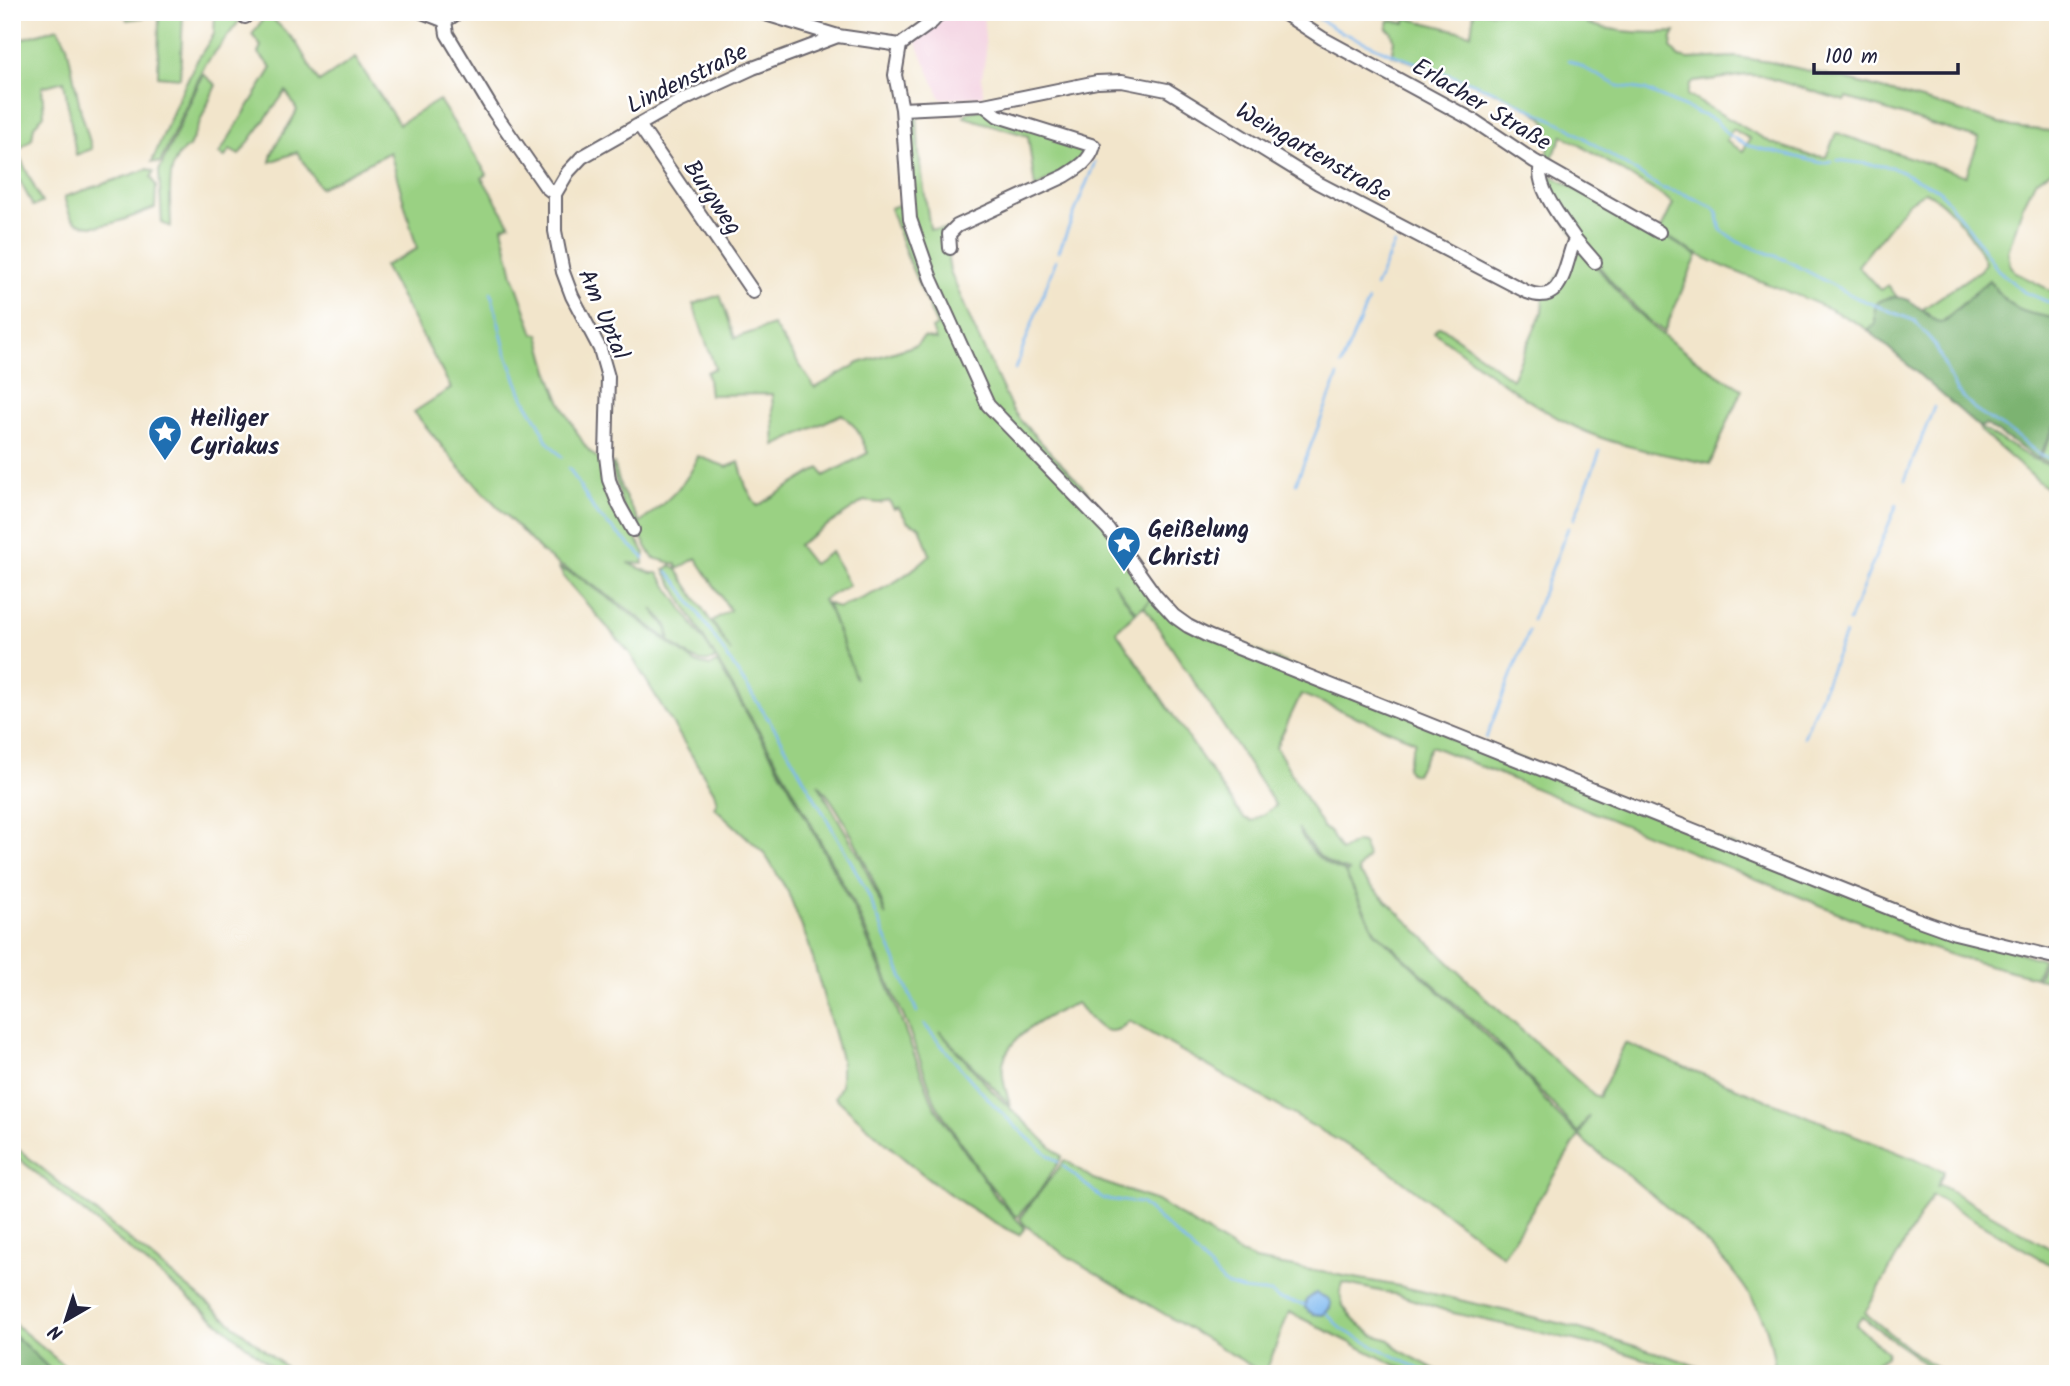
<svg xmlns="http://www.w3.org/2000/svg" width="2070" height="1386" font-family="Kalam,sans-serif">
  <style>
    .built { fill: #f3cfdf }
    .green { fill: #9ad183; stroke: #5e7a5f; stroke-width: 2; fill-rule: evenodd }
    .forest { fill: #7bb371; stroke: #4e6a56; stroke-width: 2 }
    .water { fill: #7fb9f0; stroke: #506e96; stroke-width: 2 }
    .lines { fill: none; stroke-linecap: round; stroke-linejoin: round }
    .stream { stroke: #7fb9f0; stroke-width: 2.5 }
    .minor-casing { stroke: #6b666d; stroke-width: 16 }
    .minor { stroke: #fff; stroke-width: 12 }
    .labels { text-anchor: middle; stroke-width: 5; stroke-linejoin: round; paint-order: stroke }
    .street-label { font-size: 24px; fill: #22223b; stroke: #fff }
    .poi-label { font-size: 24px; font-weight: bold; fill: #22223b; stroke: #fff; text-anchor: start }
  </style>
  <rect width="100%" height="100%" fill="#fff"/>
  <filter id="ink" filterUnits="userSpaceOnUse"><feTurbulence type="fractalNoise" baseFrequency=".0143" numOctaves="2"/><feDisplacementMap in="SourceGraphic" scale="14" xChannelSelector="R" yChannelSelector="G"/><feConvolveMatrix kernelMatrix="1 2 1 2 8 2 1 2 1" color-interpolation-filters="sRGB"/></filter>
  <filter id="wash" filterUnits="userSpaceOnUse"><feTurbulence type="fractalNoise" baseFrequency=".00686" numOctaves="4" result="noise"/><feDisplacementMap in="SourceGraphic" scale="28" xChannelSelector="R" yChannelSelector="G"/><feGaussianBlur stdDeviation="1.57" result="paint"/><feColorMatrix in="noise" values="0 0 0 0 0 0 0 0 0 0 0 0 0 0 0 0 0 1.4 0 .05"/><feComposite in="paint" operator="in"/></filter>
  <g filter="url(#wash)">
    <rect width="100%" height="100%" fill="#f2e5cb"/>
    <path class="built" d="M950 12H983L986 53 982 77 983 96 941 99 916 42Z"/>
    <path class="green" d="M124 12H228L241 19 205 65 160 163 152 162 180 95 196 62 214 34 215 13 183 14 180 78 158 76 159 15 127 20Z
      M1474 12H1585L1588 24C1616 32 1645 34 1675 32L1672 38 1671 48 1679 57 1689 59 1735 57 1770 62 1845 79 1951 108 2012 127 2058 132V166L2035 181 2022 208 2008 252 2010 264 2016 273 2058 294V320C2048 316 2039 316 2029 313 2011 309 1999 294 1989 280L1942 322 1934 321 1923 309 1980 270 1985 263C1977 240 1947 201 1925 192L1908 203 1858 266 1880 290 1888 285 1897 297 1886 298 1875 308V326L1868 330C1803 288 1721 277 1660 231L1673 204 1666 198 1563 135 1548 166 1546 165C1548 152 1552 135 1546 122 1533 100 1420 66 1392 55L1394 39 1391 31 1387 29 1389 20 1405 23 1406 18 1471 34ZM1747 75 1762 76 1845 101 1847 98 1979 139 1966 176 1836 133 1826 157 1808 155 1772 143 1687 95 1690 84 1694 82ZM1732 129 1750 139 1743 151 1726 141Z
      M267 13 296 42 319 82 355 58 399 124 439 100 487 174 482 178 510 224 502 227 513 275 534 334H539C548 370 555 396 574 427 582 441 587 453 602 460L616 507 645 553 643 564 628 563 651 573H658L716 659C698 668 683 651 669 641 671 626 663 619 652 609L667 628 668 640 632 612 578 575 559 565 542 552 459 467 414 412 451 388 384 266 417 249 390 152 320 188 297 152 270 162C273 142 289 129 297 110L286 91 239 155 230 150 225 157 219 154 272 68 258 53 261 46 252 35Z
      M58 28 67 45 81 112 92 149 76 155 64 81 42 87 44 115 34 126 32 139 17 151 42 203 33 206 12 166V35L15 41Z
      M203 74 216 85 189 147C163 159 171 203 171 227L162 223 159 171Z
      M984 108 1092 147 1087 157 1035 188 1028 136 964 117 966 113Z
      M917 114 919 155 930 229 951 230 948 260 950 271 973 326 1012 409 1021 421 1087 491 1121 531 1118 540 1154 595 1145 605 1155 596 1173 617 1916 920 2043 960 2035 977 1957 957 1898 937 1431 746 1416 774 1409 772 1407 767 1415 741 1301 694 1276 747 1323 828 1330 832 1341 851 1356 842 1363 843 1368 856 1358 870 1359 874 1490 1002 1594 1095 1599 1097 1625 1043 1944 1171 1937 1187 1939 1184 2058 1253V1269L1932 1195 1865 1313 1909 1349 1946 1374H1938L1862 1317 1856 1325 1887 1352 1886 1357 1860 1374H1829L1819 1368 1815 1374H1776C1773 1356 1771 1338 1764 1322 1739 1262 1674 1213 1625 1173 1610 1161 1592 1150 1579 1136L1503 1256 1383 1166 1129 1021C1107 1045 1092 1021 1077 1003 1053 1013 1008 1034 1003 1064 1001 1078 1006 1093 1011 1106L939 1031 993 1092 1062 1157 1039 1192 1018 1216H1015L982 1175 936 1104 906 1022 856 908 790 784 664 570 671 565 677 570 731 652 712 621 730 610 696 558 678 569 676 564 653 558 622 504 611 465 614 464 622 491 640 523C662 505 689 484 698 456L727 467 739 462 746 487 757 506 820 468 824 476 868 453 857 429 842 414 775 446 772 394 710 395 707 372 715 368 693 304 720 295 735 338 773 325 815 388 859 363 916 345 924 337 936 340 932 329 937 326 909 262 890 208 910 201 904 115ZM864 501 879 503 889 501 894 509 898 507 908 522 920 527 930 555C901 582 875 594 838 608L827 603 856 679 830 612 823 600 849 585 831 552 813 564 798 545ZM1113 582 1136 612 1144 606 1276 806 1252 821 1244 818 1238 811 1116 631 1135 613ZM818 784C842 808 876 882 886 916L861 859ZM1298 828C1314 851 1321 864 1350 871L1345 872 1375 931 1495 1040 1578 1133 1589 1115 1579 1136 1552 1109 1511 1059 1374 931 1344 871C1322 865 1307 848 1298 828Z
      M148 169 154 172 151 177 156 186 155 208C133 215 91 238 72 218 68 213 66 203 64 197Z
      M1541 170 1659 233 1697 256 1664 332 1645 317 1615 286 1576 238 1553 203Z
      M1579 246C1595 264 1609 283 1625 300 1658 335 1701 365 1742 389L1710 464C1670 455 1628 449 1591 434 1533 410 1484 368 1434 332L1438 327H1442L1512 379 1542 312 1543 298Z
      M2058 421V467L2040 459Z
      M1979 427 2031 458 2058 469V498L1981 432Z
      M559 568 577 576 631 614 696 663 711 666 717 662 789 786 854 909 890 991 934 1106 996 1197 1025 1228 1019 1235C949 1202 891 1149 835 1097L841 1086V1059L809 945 788 892 764 853 714 807 717 802 714 792 629 652 565 579Z
      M2058 959V982L2037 978 2046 960Z
      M12 1144 294 1374H281L12 1153Z
      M1064 1161H1067L1093 1179 1157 1201 1240 1253 1255 1260 1399 1286 1567 1325 1680 1360 1716 1374H1692L1609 1348 1453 1313 1398 1295 1342 1283 1340 1292 1343 1306 1355 1321 1373 1335 1390 1340 1399 1350 1444 1374H1413L1289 1312 1265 1374 1062 1253 1024 1224 1020 1218Z
      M12 1322 74 1374H55L12 1333Z"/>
    <path class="forest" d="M1989 280C1999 294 2011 309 2029 313 2039 316 2048 316 2058 320V419L2038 459 1986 425 1979 427 1868 330 1875 325C1876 320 1874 313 1875 308 1876 302 1883 299 1888 298 1912 293 1921 313 1938 322H1943Z
      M12 1333 55 1374H12Z"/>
    <path class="water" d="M1316 1293 1327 1298 1331 1303 1330 1308 1323 1315 1313 1314 1305 1308 1306 1300Z"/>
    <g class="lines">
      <path class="stream" d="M1308 12 1337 30 1392 54 1494 91 1566 126 1661 188 1684 194 1713 207 1717 212 1721 230 1738 242 1786 260 1857 298 1915 321 1935 345 1956 390 1979 413 2014 434 2041 456 2058 461
        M2053 12 2055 29
        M1569 60 1618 86 1645 90 1716 121 1727 134 1749 146 1822 163 1831 161
        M1837 160 1891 167 1939 190 1969 228 1997 269 2024 292 2058 306
        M1059 251 1095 162
        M1375 287 1394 244
        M491 292 506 353 523 397 538 421 547 441 562 457
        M1341 365 1368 301
        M1015 369 1056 260
        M569 468 596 513 644 558
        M1905 480 1934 407
        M1296 483 1338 376
        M1574 519 1600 451
        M667 571 677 582 711 632 780 737 848 856 867 892 917 1012
        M1532 620 1568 528
        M1849 621 1897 504
        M1804 737 1845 634
        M1486 738 1529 631
        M924 1024C963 1072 1008 1126 1058 1162
        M1063 1166 1103 1199 1141 1203 1188 1245 1226 1285 1242 1290 1271 1293 1279 1299 1304 1305
        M1327 1313 1341 1329 1429 1374"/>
    </g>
  </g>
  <g filter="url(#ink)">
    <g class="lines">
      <g class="minor-casing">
        <path id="minor" d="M422 12 445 21
          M759 12 838 36
          M1282 12 1322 38 1473 120 1534 161 1659 232
          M245 17 249 12
          M445 21 447 34 494 112 546 187 555 194
          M445 21 459 12
          M900 45 895 75 902 109 910 219 931 279 988 405 1108 529 1155 595 1174 616 1188 626 1208 636 1916 919 1955 933 2058 958
          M900 45 932 22 941 12
          M902 109 984 105 1097 82 1122 81 1167 90 1318 183 1527 292C1562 306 1564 269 1573 244L1576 240C1564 222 1534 187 1541 164
          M639 125 753 292
          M1576 240 1595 262
          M950 248 949 234 957 226 1065 176C1078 168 1090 161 1094 146L998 116 984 105
          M633 530 619 505 609 480 606 456 608 377 600 349 572 296 563 272 555 231V194L568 172 582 157 679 102 753 68 838 36 900 45"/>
      </g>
      <use href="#minor" class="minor"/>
    </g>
  </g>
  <defs>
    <g id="sight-pin" transform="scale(1.75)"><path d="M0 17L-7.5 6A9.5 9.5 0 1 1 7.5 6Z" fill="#1f6fb2" stroke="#fff"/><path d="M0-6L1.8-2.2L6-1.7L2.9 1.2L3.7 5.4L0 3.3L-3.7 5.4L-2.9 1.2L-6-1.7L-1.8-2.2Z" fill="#fff"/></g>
  </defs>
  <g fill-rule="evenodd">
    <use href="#sight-pin" x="165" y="432"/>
    <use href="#sight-pin" x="1124" y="543"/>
  </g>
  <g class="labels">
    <g class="street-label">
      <text transform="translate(687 78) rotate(-26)" y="8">Lindenstraße</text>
      <text transform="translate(1482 104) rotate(31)" y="8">Erlacher Straße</text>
      <text transform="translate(1314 152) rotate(30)" y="8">Weingartenstraße</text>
      <text transform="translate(713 197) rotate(56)" y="8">Burgweg</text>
      <text transform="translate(604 314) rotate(67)" y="8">Am Uptal</text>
    </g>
    <g class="poi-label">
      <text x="190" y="426">Heiliger<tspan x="190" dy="28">Cyriakus</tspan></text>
      <text x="1148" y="537">Geißelung<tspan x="1148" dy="28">Christi</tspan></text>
    </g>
  </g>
  <rect width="2070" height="1386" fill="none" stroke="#fff" stroke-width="42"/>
  <g transform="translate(66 1320) rotate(219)" stroke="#ffffff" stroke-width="5" paint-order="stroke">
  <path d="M0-5L12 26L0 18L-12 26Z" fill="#22223b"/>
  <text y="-10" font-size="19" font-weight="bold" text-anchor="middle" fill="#22223b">N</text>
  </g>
  <path d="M1814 63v10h144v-10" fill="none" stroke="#22223b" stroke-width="3.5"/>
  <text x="1825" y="63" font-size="21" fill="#22223b" stroke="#ffffff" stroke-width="5" paint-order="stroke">100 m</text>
</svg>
